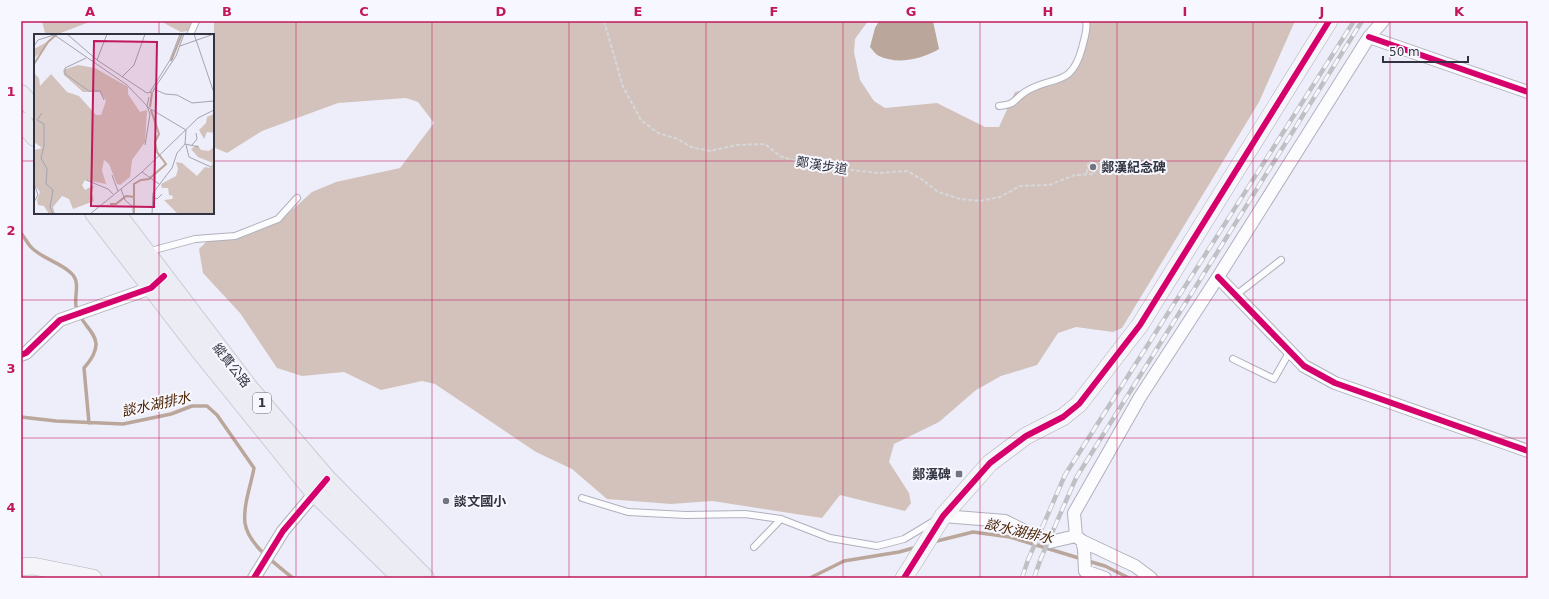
<svg xmlns="http://www.w3.org/2000/svg" width="1549" height="599" font-family="'DejaVu Sans','Noto Sans TC',sans-serif">
  <style>
    .forest { fill: #d3c2bb }
    .water { fill: #bba69b }
    .lines { fill: none; stroke-linecap: round; stroke-linejoin: round }
    .stream { stroke: #bba69b; stroke-width: 3.5 }
    .street-tunnel { stroke: #c7c9d4; stroke-width: 12; stroke-dasharray: 12 6; stroke-linecap: butt }
    .lane-casing { stroke: #afb1bc; stroke-width: 8 }
    .street-casing { stroke: #afb1bc; stroke-width: 14 }
    .secondary-casing { stroke: #afb1bc; stroke-width: 18 }
    .primary-casing { stroke: #cbccd3; stroke-width: 20 }
    .path { stroke: #d6d7da; stroke-width: 2; stroke-dasharray: 4 2; stroke-linecap: butt }
    .lane { stroke: #fcfcfe; stroke-width: 6 }
    .street { stroke: #fcfcfe; stroke-width: 12 }
    .secondary { stroke: #f4f4f9; stroke-width: 17 }
    .primary { stroke: #ebecf4; stroke-width: 18 }
    .rail-casing { stroke: #bfc0c3; stroke-width: 4.5 }
    .rail { stroke: #f7f8ff; stroke-width: 3; stroke-dasharray: 9; stroke-linecap: butt }
    .cycleway-casing { stroke: #f7f8ff; stroke-width: 8 }
    .cycleway { stroke: #d6006c; stroke-width: 6 }
    .grid { fill: none; stroke: #c2185b; stroke-width: 1; stroke-opacity: 0.55 }
    .poi-dot { fill: #737481; stroke: #f7f8ff; stroke-width: 1.5 }
    .labels { text-anchor: middle; stroke-width: 4; stroke-linejoin: round; paint-order: stroke }
    .shield { fill: #f7f8ff; stroke: #6c6e79; stroke-width: 1 }
    .shield-label { font-size: 12px; font-weight: bold; fill: #313340 }
    .street-label { font-size: 13px; fill: #313340; stroke: #f7f8ff }
    .poi-label { font-size: 13px; font-weight: bold; fill: #313340; stroke: #f7f8ff; text-anchor: start }
    .water-label { font-size: 14px; font-style: italic; fill: #4b2200; stroke: #f7f8ff }
    .inset-river { fill: none; stroke: #bba69b; stroke-width: 2 }
    .inset-road { fill: none; stroke: #a2a3af; stroke-width: 1 }
    .view { fill: #c2185b; fill-opacity: 0.15; stroke: #c2185b; stroke-width: 2 }
    .inset-edge { fill: none; stroke: #313340; stroke-width: 2 }
    .neatline { fill: none; stroke: #c2185b; stroke-width: 1.5 }
    .grid-label { font-size: 13px; text-anchor: middle; font-weight: bold; fill: #c2185b }
  </style>
  <rect width="100%" height="100%" fill="#edeef9"/>
  <path class="forest" d="M42 21H92L58 34 45 33Z
    M160 21H194V30L181 32Z
    M214 21H868L855 39 854 52 860 80 874 101 885 108 937 103 985 127H999L1015 92 1053 85 1075 71 1086 21H1295L1259 102 1122 328 1113 332 1076 327 1058 333 1037 365 1001 376 976 390 939 422 894 444 889 462 909 493 911 503 905 511 840 495 822 518 712 501 671 504 607 499 572 469 536 452 435 384 422 381 381 390 344 372 302 376 277 368 240 313 203 273 199 249 209 239 247 232 283 218 312 192 336 182 400 168 434 123 418 102 406 98 338 103 262 131 227 153 213 147Z"/>
  <path class="water" d="M879 21H933L939 49C922 59 898 65 879 56 875 54 873 50 870 47L875 28Z"/>
  <g class="lines">
    <path class="stream" d="M21 233C24 237 27 242 30 246 40 258 60 262 71 273 81 282 74 295 76 306 81 331 113 335 84 368L89 423
      M21 417 56 421 123 424 171 414 192 406H207L217 415 254 468C251 485 243 505 245 523 248 545 277 565 293 578
      M933 542 973 532 1010 537 1082 559
      M1088 561 1105 566 1129 578
      M810 578 844 561 899 552 917 547"/>
    <path class="street-tunnel" d="M1031 534 1050 542"/>
    <g class="lane-casing">
      <path id="lane" d="M190 35 196 21
        M999 106C1017 104 1012 101 1025 92 1053 74 1071 89 1082 48 1084 39 1088 30 1086 21
        M147 252 195 239 235 236 278 219 297 198
        M1236 295 1281 260
        M1233 359 1274 379 1290 351
        M582 498 628 512 686 515 745 514 781 519 830 538 877 546 904 539 934 521
        M754 547 781 519"/>
    </g>
    <g class="street-casing">
      <path id="street" d="M1369 37 1528 92
        M1218 277 1304 366 1335 383 1528 451
        M21 355 26 353 60 320 151 288 156 283
        M943 516 1005 521 1031 534
        M1082 541 1084 549 1085 571 1105 578
        M1050 542 1076 536
        M254 578 283 531 320 487
        M1151 578 1135 566 1082 541 1076 536 1074 513 1140 397 1218 277 1369 37 1383 21"/>
    </g>
    <g class="secondary-casing">
      <path id="secondary" d="M21 567 33 566 93 578
        M904 578 943 516 990 463 1026 436 1063 417 1079 404 1140 325 1329 21"/>
    </g>
    <g class="primary-casing">
      <path id="primary" d="M21 94 35 110
        M21 121 35 137
        M94 213 201 352 314 492 402 578
        M116 213 249 388 327 479 425 578"/>
    </g>
    <path class="path" d="M604 21 623 87 641 120 658 133 678 139 691 147 710 151 737 145 765 144 780 156 808 165 879 173 907 171 923 180 938 192 960 199 980 201 1000 197 1020 186 1049 185 1075 175 1094 174 1096 166 1092 162H1088L1087 173"/>
    <use href="#lane" class="lane"/>
    <use href="#street" class="street"/>
    <use href="#secondary" class="secondary"/>
    <use href="#primary" class="primary"/>
    <g class="rail-casing">
      <path id="rail" d="M1022 578 1028 560 1065 475 1354 21
        M1034 578 1041 558 1076 478 1362 21"/>
    </g>
    <use href="#rail" class="rail"/>
    <g class="cycleway-casing">
      <path id="cycleway" d="M1369 37 1528 92
        M1218 277 1304 366 1335 383 1528 451
        M21 355 26 353 60 320 151 288 164 276
        M254 578 283 531 327 479
        M904 578 943 516 990 463 1026 436 1063 417 1079 404 1140 325 1329 21"/>
    </g>
    <use href="#cycleway" class="cycleway"/>
  </g>
  <path class="grid" d="M159 21V35M296 21V578M432 21V578M569 21V578M706 21V578M843 21V578M980 21V578M1117 21V578M1253 21V578M1390 21V578M21 161H35M213 161H1528M159 213V578M21 300H1528M21 438H1528"/>
  <g class="poi-dot">
    <circle cx="1093" cy="167" r="4"/>
    <rect x="955" y="470" width="8" height="8" rx="2"/>
    <circle cx="446" cy="501" r="4"/>
  </g>
  <g class="labels">
    <rect class="shield" x="253" y="393" width="18" height="20" rx="3"/>
    <g class="shield-label">
      <text x="262" y="407">1</text>
    </g>
    <g class="street-label">
      <text transform="translate(822 165) rotate(9)" y="5">鄭漢步道</text>
      <text transform="translate(232 365) rotate(52)" y="5">縱貫公路</text>
    </g>
    <g class="poi-label">
      <text x="1101" y="172">鄭漢紀念碑</text>
      <text x="951" y="479" text-anchor="end">鄭漢碑</text>
      <text x="454" y="506">談文國小</text>
    </g>
    <g class="water-label">
      <text transform="translate(156 404) rotate(-12)" y="5">談水湖排水</text>
      <text transform="translate(1019 531) rotate(13)" y="5">談水湖排水</text>
    </g>
  </g>
  <g transform="translate(34 34)">
    <rect width="180" height="180" fill="#edeef9"/>
    <path d="M13 8 6 19 0 24V15ZM44 31 61 34 94 53V60L106 78 113 76 111 108 98 126 96 143 86 151 83 150 75 130 70 126 68 136 72 150 51 146 48 151 51 156 60 151 58 159 60 167 39 175 35 165 28 162 19 173 21 180H15L10 172 4 171 3 166 6 158 0 150V116L8 114 0 108V39L5 44 6 52 17 40 33 58 45 62 62 81H67L72 67 66 58H49L30 41 29 36ZM180 80V99L173 98 170 105 165 96 172 89 173 83ZM163 111 167 116 175 117 180 113V180H144L130 166 138 165 139 162 135 161 134 154H128L127 150 142 142 144 135 142 128 148 129 163 142 171 133 176 134 179 129 164 123 157 115Z" fill="#d3c2bb"/>
    <path class="inset-river" d="M137 27 148 0M0 30 14 8 23 0M116 73 118 59M76 170H82L92 162 101 163M100 180V150L107 146 115 145 132 130 123 118 121 108 125 100 117 76"/>
    <path class="inset-road" d="M19 0 93 51 115 74 152 96 151 110 143 119 138 134 119 159 118 180M33 0 63 26 113 59 119 58 120 55 131 60 143 61 158 69 180 67M160 0 180 59M0 12 4 6 20 1M146 12 180 0M52 24 31 34V40L55 57H66L70 66M63 26 73 0M88 43 100 31 111 0M120 55 142 22 150 0M116 58 136 26 146 0M8 79 3 86 10 90V112L7 124 13 135 12 150 19 156 16 173 19 180M151 110 165 113M111 111 116 80 113 72 115 63M152 111 155 123 177 133M158 111 163 105 162 99M108 138 125 150M78 141 84 157M52 146 74 155 79 160M0 149 4 161 0 168M87 155 91 166 99 173V180M118 163 123 165 128 160M56 180 108 138 164 84 180 76"/>
    <path class="view" d="M60 7 123 8 120 173 57 172Z"/>
    <rect width="180" height="180" class="inset-edge"/>
  </g>
  <rect width="1549" height="599" fill="none" stroke="#f7f8ff" stroke-width="44"/>
  <path d="M1383 56v6h85v-6" fill="none" stroke="#313340" stroke-width="2"/>
  <text x="1389" y="56" font-size="12" fill="#313340" stroke="#f7f8ff" stroke-width="3" paint-order="stroke">50 m</text>
  <rect x="22" y="22" width="1505" height="555" class="neatline"/>
  <g class="grid-label">
    <text x="90" y="16">A</text>
    <text x="227" y="16">B</text>
    <text x="364" y="16">C</text>
    <text x="501" y="16">D</text>
    <text x="638" y="16">E</text>
    <text x="774" y="16">F</text>
    <text x="911" y="16">G</text>
    <text x="1048" y="16">H</text>
    <text x="1185" y="16">I</text>
    <text x="1322" y="16">J</text>
    <text x="1459" y="16">K</text>
    <text x="11" y="96">1</text>
    <text x="11" y="235">2</text>
    <text x="11" y="373">3</text>
    <text x="11" y="512">4</text>
  </g>
</svg>
